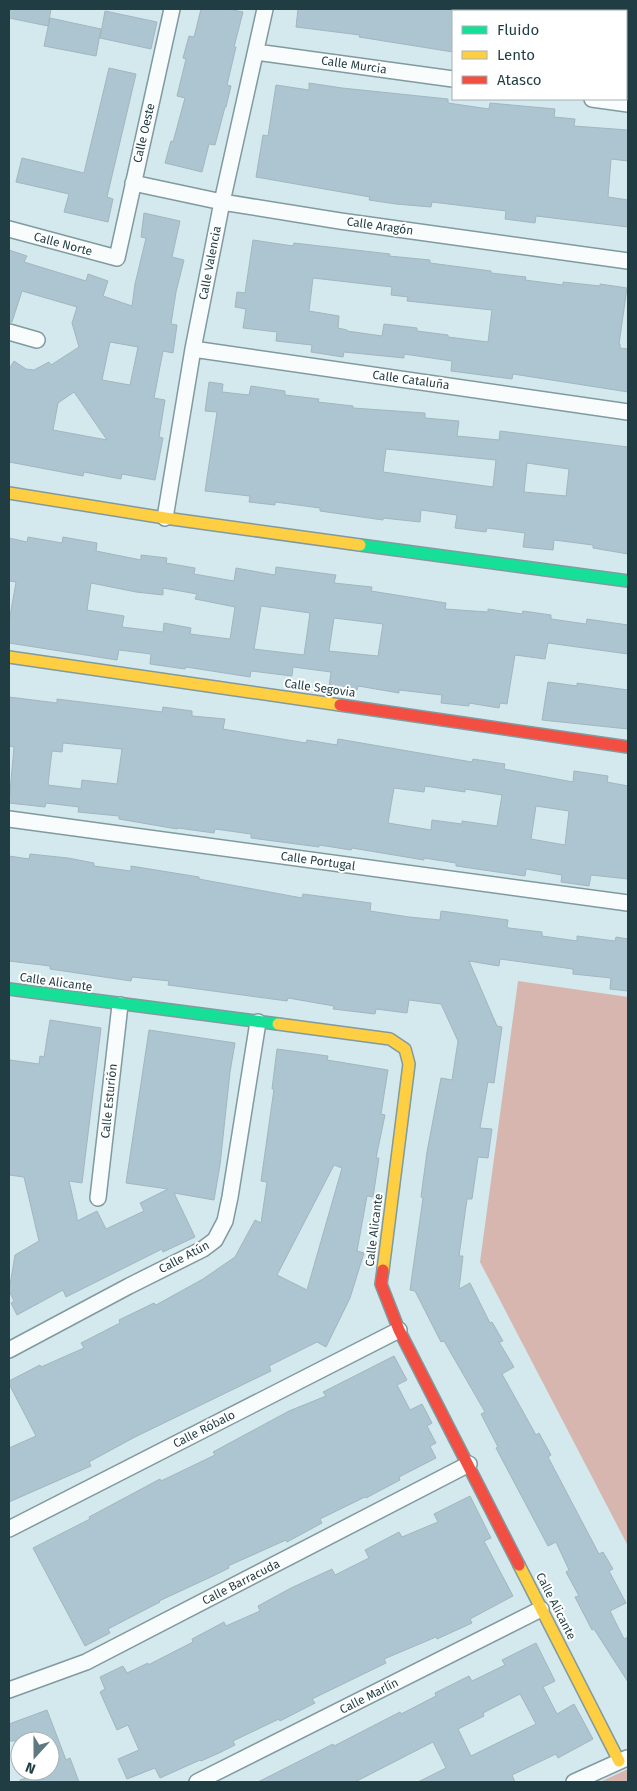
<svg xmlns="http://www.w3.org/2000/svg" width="637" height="1791" font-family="'Fira Sans',sans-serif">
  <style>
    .forest { fill: #d7b6b0 }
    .building { fill: #acc5d0; stroke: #a2b6bf; fill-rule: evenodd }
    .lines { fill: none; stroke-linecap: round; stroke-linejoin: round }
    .street-casing { stroke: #819a9f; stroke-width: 18 }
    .fast-casing { stroke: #819a9f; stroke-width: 14 }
    .slow-casing { stroke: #819a9f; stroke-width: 14 }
    .jam-casing { stroke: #819a9f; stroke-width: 14 }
    .street { stroke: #f8fcfc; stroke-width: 15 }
    .fast { stroke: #16e098; stroke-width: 11 }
    .slow { stroke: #ffcf43; stroke-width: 11 }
    .jam { stroke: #f24e42; stroke-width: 11 }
    .labels { text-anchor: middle; stroke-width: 4; stroke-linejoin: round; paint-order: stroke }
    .street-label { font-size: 12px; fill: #1f3d43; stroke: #fff }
  </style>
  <rect width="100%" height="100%" fill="#d3e9ee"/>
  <path class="forest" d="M518 981 628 997V1546L480 1262Z
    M628 1769V1782H600Z"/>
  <path class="building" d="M9 9H51L48 26 9 18Z
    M201 9H227L243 12 234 47H236L227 85 231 86 226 107H225L215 145 209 144 202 172 165 163 171 141 173 142 185 98 177 96 186 59 183 58 189 36 194 37Z
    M298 9H453V52L359 37 360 35 296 27Z
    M105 11 157 22 151 49 100 38Z
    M50 18 101 29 96 56 44 46Z
    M109 68 136 74 107 197 113 199 108 222 64 212 69 194 16 182 22 158 84 173Z
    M309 83 342 88 448 99V103L489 109 490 103 555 109 554 117 575 119 574 126 628 130V161L611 159 608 197 628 200V227L536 216 535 223 505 219 506 211 432 202 431 207 396 204 369 200 370 197 256 177 263 135 268 136 276 85 309 90Z
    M144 213 180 221 172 257 184 260 176 292 171 324 177 325 173 353 163 351 154 398 165 400 159 437 163 438 155 480 122 474 121 479 84 472 83 476 9 462V369L14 361 26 369 34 370 49 362 51 365 79 347 72 323 77 307 22 291 12 322H9V250L27 256 24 262 86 281 88 274 108 281 103 296 132 306 135 284 146 238 141 237ZM110 342 138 347 130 385 102 380ZM74 392 107 440 53 430 58 403Z
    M253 240 293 246 294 243 390 254 389 256 430 260V263L491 271V273L526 277 525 280 563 285V282L600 286V284L627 288 619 344H620V348L628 349V392L513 374 512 379 451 371 452 361 404 354V358L344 352 343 357 311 352 312 345 276 341 277 332 243 328 246 309 235 307 237 292 245 293ZM313 278 392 287 391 295 408 297 407 301 492 310 488 342 448 337V335L417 331V328L384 324 382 336 347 331V330L338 328 339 316 309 311Z
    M209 382 223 384 222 392 249 395 251 386 285 391V395L319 399 318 402 353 406V408L425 413V418L459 421 457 436 499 440 500 431 628 447V554L593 548V545L554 540 553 550 523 547 525 533 487 528 486 532 455 528 457 515 421 510 420 522 383 518V520L320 511V508L275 502V505L249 502 250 496 205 491 217 412 205 411ZM386 449 496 460 493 487 383 472ZM527 463 569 469 566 496 524 492Z
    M28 537 62 543 63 537 97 543 96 551 141 560V555L167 558 166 563 195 568 194 574 234 581 236 568 275 575 276 567 336 575 334 583 372 587 371 591 446 603 445 609 488 612V609L522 614 523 611 551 615V619L586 624 587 619 628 625V654L548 643 545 659 515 655 507 704 500 703 499 708 469 703V706L441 703 442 695 399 690V693L358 686 357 690 329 687 331 672 293 667 292 676 251 671 250 677 186 667 185 669 150 664 151 654 119 650 117 660 9 643V622L16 582 9 581V538L27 542ZM91 583 136 592 163 595V588L197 594 195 599 235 607 230 639 190 634 191 628 164 623 163 632 122 627 124 616 87 610ZM261 606 310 613 304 655 254 649ZM334 618 383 624 378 656 329 651Z
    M548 682 577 686V683L628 690V729L542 720Z
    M9 697 57 703V699L162 712 163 707 192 711V716L225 719 223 729 306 743 307 740 337 745 338 739 472 762 473 759 505 764 504 769 573 782 574 771 608 776 607 782 628 786V879L591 875 589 886 561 882 562 875 526 869 525 876 456 866V863L424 858V860L352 848 351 850 319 845V847L251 838V834L215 829 214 833 178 828 177 829 119 819V816L78 812 79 807 46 803 45 807 9 803 14 747 9 746ZM63 743 122 749 117 784 82 780 81 789 48 785 52 751 62 752ZM425 786 465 792V789L502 795 497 826 462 821V824L432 820 431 830 388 823 394 788 424 792ZM536 806 569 811 565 845 531 839Z
    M30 854 68 858 94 863V866L131 871V866L199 877V879L302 898 303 894 371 903 370 911 409 917 440 920 441 911 508 920 507 927 509 928 542 932V936L577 941V936L615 941 616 937 628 939V991L610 989 611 978 573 974V969L500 959 499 966 469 961 497 1026 502 1027 494 1083 488 1082 480 1128 492 1129 488 1158 478 1157 472 1199H467L459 1256H463L459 1289 470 1283 490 1323 492 1322 503 1341 499 1342 514 1367 502 1374 536 1435 539 1433 551 1455 548 1457 599 1554 603 1552 613 1569 609 1571 626 1603 610 1611 624 1639 628 1637V1682L594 1629 592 1630 575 1597 579 1596 566 1572 569 1570 556 1542 548 1546 496 1448 498 1447 481 1414 485 1412 444 1341 441 1342 415 1291 410 1290 423 1198 421 1197 427 1152 441 1078 452 1080 458 1041 441 1004 409 1000 407 1013 376 1009 375 1014 333 1009 334 1006 288 998 287 1001 168 985 169 981 132 977 131 981 50 969V966L9 961V856L29 859Z
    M50 1020 101 1028 82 1183 69 1181 77 1216V1221L97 1211 106 1229 144 1211 140 1203 168 1189 126 1183 149 1030 235 1043 230 1072 220 1165 214 1200 174 1193 195 1237 163 1252 162 1249 66 1297 63 1290 17 1315 11 1303 14 1301 9 1291 15 1255 39 1241 24 1177 9 1175V1069L10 1060 39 1064 40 1056 44 1057Z
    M277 1049 328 1056 327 1060 388 1070 381 1114 385 1115 376 1158H379L373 1197 367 1196 357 1251 364 1253 350 1298 326 1347 317 1342 269 1366 271 1371 135 1437 89 1462 91 1466 9 1502V1448L36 1436 9 1384V1381L40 1365 41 1367 84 1348 81 1343 120 1323 119 1320 154 1303 156 1305 203 1279 235 1257 255 1220 261 1223 267 1182 261 1181 274 1089H272ZM334 1165 342 1168 307 1290 277 1275Z
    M394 1356 407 1380 397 1385 410 1410 422 1404 432 1423 427 1426 436 1443 430 1446 436 1458 399 1477 400 1480 366 1498 365 1497 320 1519 322 1523 287 1542 286 1540 228 1566 229 1568 213 1576 159 1601 160 1602 108 1629 110 1633 85 1646 33 1548 90 1519 89 1517 160 1479 161 1481 215 1455 213 1452 289 1411 326 1396 323 1392Z
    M470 1496 491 1538 484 1541 513 1596 470 1619 472 1623 437 1639 436 1637 384 1659 386 1663 312 1699 315 1703 280 1721 279 1719 233 1741 235 1745 219 1753 201 1761 200 1760 160 1778 155 1768 127 1779 118 1759 139 1750 128 1725 117 1730 100 1692 105 1689 100 1677 123 1666 127 1673 148 1663V1665L193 1642 192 1639 224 1622 226 1626 260 1611 258 1606 291 1588 332 1569 335 1575 369 1558 365 1550 399 1532 402 1537 438 1522 434 1514Z
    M536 1643 555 1681 543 1687 557 1714 574 1704 593 1739 558 1758 556 1754 512 1775 515 1782H418L446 1768 433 1742 355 1782H258L333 1744 334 1746 400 1712 401 1714 436 1696 435 1693 469 1676 472 1681 505 1665 502 1660ZM520 1694 536 1724 471 1756 458 1729 484 1716 483 1713Z
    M47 1710 66 1760 70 1758 79 1782H20V1780L46 1771H50V1741H9V1724Z"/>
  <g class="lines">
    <g class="street-casing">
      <path id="street" d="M256 52 453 79
        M592 99 628 104
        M133 183 222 202 340 221 628 261
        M9 229 117 258 172 9
        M9 332 37 340
        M193 349 628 412
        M165 518 193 349 222 202 265 9
        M9 819 628 903
        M98 1198 120 1005
        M9 1350 129 1286 203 1249 215 1240 225 1221 230 1197 258 1022
        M9 1529 399 1330
        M9 1690 86 1662 469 1464
        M197 1782 541 1609
        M574 1782 627 1758"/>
    </g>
    <g class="fast-casing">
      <path id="fast" d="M360 545 628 581
        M9 989 278 1024"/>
    </g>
    <g class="slow-casing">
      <path id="slow" d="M9 493 165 518 360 545
        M9 657 340 705
        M278 1024 390 1039 405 1049 409 1064 383 1270
        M519 1565 619 1761"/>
    </g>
    <g class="jam-casing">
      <path id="jam" d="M340 705 628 747
        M383 1270 381 1284 399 1330 519 1565"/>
    </g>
    <use href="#street" class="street"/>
    <use href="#fast" class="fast"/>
    <use href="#slow" class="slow"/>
    <use href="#jam" class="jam"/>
  </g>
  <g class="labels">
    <g class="street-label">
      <text transform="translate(354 65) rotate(8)" y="4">Calle Murcia</text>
      <text transform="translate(144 133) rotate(-77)" y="4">Calle Oeste</text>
      <text transform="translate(380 226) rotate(8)" y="4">Calle Aragón</text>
      <text transform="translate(63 244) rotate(15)" y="4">Calle Norte</text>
      <text transform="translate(210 263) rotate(-79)" y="4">Calle Valencia</text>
      <text transform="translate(411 380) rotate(8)" y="4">Calle Cataluña</text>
      <text transform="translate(320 688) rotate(8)" y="4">Calle Segovia</text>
      <text transform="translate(318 861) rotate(8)" y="4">Calle Portugal</text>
      <text transform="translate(56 982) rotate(8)" y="4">Calle Alicante</text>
      <text transform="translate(109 1101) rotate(-84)" y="4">Calle Esturión</text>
      <text transform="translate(374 1230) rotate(-83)" y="4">Calle Alicante</text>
      <text transform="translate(184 1257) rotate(-28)" y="4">Calle Atún</text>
      <text transform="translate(204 1429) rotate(-27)" y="4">Calle Róbalo</text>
      <text transform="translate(241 1582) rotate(-27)" y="4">Calle Barracuda</text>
      <text transform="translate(556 1606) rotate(63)" y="4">Calle Alicante</text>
      <text transform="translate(369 1696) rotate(-27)" y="4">Calle Marlín</text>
    </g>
  </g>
  <rect width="637" height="1791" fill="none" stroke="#1f3d43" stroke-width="20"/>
  <rect x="452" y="10" width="175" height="90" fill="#ffffff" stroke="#a5b1b4"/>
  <rect x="462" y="26" width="25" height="8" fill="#16e098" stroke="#a5b1b4"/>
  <text x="497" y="35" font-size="15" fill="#1f3d43">Fluido</text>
  <rect x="462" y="51" width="25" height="8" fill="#ffcf43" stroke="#a5b1b4"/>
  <text x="497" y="60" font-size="15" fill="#1f3d43">Lento</text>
  <rect x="462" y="76" width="25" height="8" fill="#f24e42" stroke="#a5b1b4"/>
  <text x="497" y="85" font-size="15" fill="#1f3d43">Atasco</text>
  <g transform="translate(35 1756) rotate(201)"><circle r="24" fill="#ffffff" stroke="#a5b1b4"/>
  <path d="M0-4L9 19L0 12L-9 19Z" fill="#5e797f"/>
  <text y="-8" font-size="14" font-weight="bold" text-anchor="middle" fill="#1f3d43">N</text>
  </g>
</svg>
